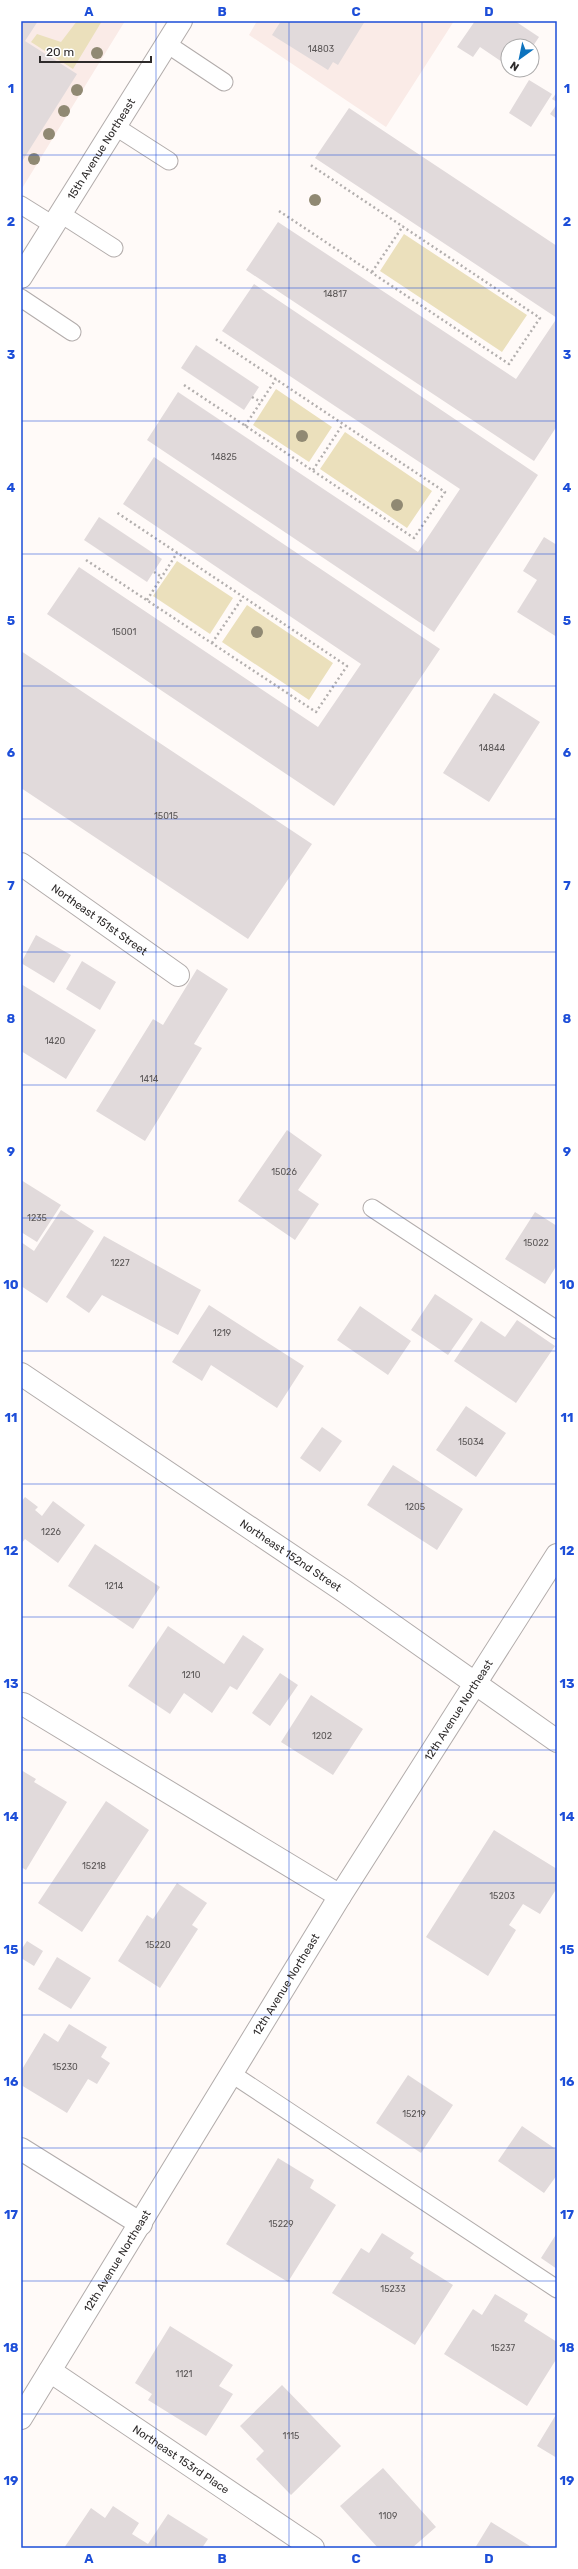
<svg xmlns="http://www.w3.org/2000/svg" width="578" height="2569" font-family="Rubik,sans-serif">
  <style>
    .built { fill: #faebe7 }
    .green { fill: #ebe0bc }
    .building { fill: #e1dadb }
    .lines { fill: none; stroke-linecap: round; stroke-linejoin: round }
    .service-casing { stroke: #b2acab; stroke-width: 19 }
    .minor-casing { stroke: #b2acab; stroke-width: 24 }
    .secondary-casing { stroke: #b2acab; stroke-width: 24 }
    .path { stroke: #b3afae; stroke-width: 2.5; stroke-dasharray: 2 3; stroke-linecap: butt }
    .service { stroke: #fff; stroke-width: 17 }
    .minor { stroke: #fff; stroke-width: 22 }
    .secondary { stroke: #fff; stroke-width: 22 }
    .tree { fill: #908973 }
    .grid { fill: none; stroke: #1d4ed8; stroke-width: 1; stroke-opacity: 0.55 }
    .labels { text-anchor: middle; stroke-width: 4; stroke-linejoin: round; paint-order: stroke }
    .number-label { font-size: 9px; fill: #5a5656 }
    .street-label { font-size: 11px; fill: #2d2a2a; stroke: #fff }
    .neatline { fill: none; stroke: #1d4ed8; stroke-width: 1.5 }
    .grid-label { font-size: 13px; text-anchor: middle; font-weight: bold; fill: #1d4ed8 }
  </style>
  <rect width="100%" height="100%" fill="#fffaf8"/>
  <path class="built" d="M21 21H125L21 190Z
    M257 21H454L386 127 249 35Z"/>
  <path class="green" d="M77 21H102L73 69 31 42 37 34 61 42Z
    M404 234 527 315 502 352 380 271Z
    M276 389 332 427 309 462 253 425Z
    M345 432 432 491 407 528 320 469Z
    M177 561 233 598 210 634 153 596Z
    M247 605 333 663 309 700 222 642Z"/>
  <path class="building" d="M21 21H38L25 41 77 74 21 163Z
    M281 21H365L338 65 333 62 328 70 272 35Z
    M475 21H515L539 37 533 46H508V66L480 47 473 57 457 47Z
    M529 80 552 94 531 127 509 113Z
    M557 92V102L552 99Z
    M557 104V119L550 114Z
    M349 108 557 246V426L534 461 246 270 278 222 516 379 557 318 315 158Z
    M254 284 538 475 434 632 147 440 178 392 418 552 460 489 222 331Z
    M196 345 259 387 244 410 181 368Z
    M154 457 440 649 334 806 47 614 79 567 318 727 361 664 123 504Z
    M99 517 162 559 147 582 84 540Z
    M544 537 557 545V637L517 612 537 580 523 571Z
    M21 651 312 844 248 939 21 788Z
    M494 693 540 722 489 802 443 773Z
    M36 935 71 955 54 983 21 963Z
    M82 961 116 982 100 1010 66 989Z
    M197 969 228 989 194 1044 202 1048 145 1141 96 1111 153 1019 163 1025Z
    M21 984 96 1030 66 1079 21 1051Z
    M287 1130 322 1155 298 1190 319 1204 295 1240 238 1201Z
    M21 1180 61 1205 37 1242 21 1232Z
    M61 1210 94 1231 47 1303 21 1286V1242L34 1251Z
    M535 1212 557 1226V1265L545 1284 505 1259Z
    M104 1236 201 1290 178 1335 102 1295 89 1313 66 1297Z
    M435 1294 473 1319 448 1355 411 1330Z
    M209 1305 304 1366 277 1408 211 1365 202 1381 172 1362Z
    M360 1306 411 1341 388 1375 337 1340Z
    M517 1320 555 1346 516 1403 454 1361 481 1321 505 1337Z
    M466 1406 506 1433 476 1477 436 1450Z
    M322 1427 342 1441 320 1472 300 1458Z
    M393 1465 463 1509 437 1550 367 1505Z
    M25 1497 38 1507 35 1510 42 1516 53 1501 85 1525 58 1563 25 1539 21 1544V1502Z
    M95 1544 160 1587 133 1629 68 1586Z
    M168 1626 224 1664 243 1635 264 1649 237 1690 230 1686 212 1713 184 1693 170 1714 128 1686Z
    M280 1673 298 1685 270 1726 252 1713Z
    M311 1695 363 1729 333 1775 281 1742Z
    M21 1770 36 1779 34 1782 67 1802 26 1870 21 1867Z
    M106 1801 149 1830 82 1932 38 1903Z
    M494 1830 557 1869V1888L540 1914 523 1904 509 1925 516 1930 488 1976 426 1937Z
    M177 1883 207 1903 192 1925 198 1929 160 1988 118 1961 147 1915 153 1919Z
    M27 1941 43 1951 34 1966 21 1958V1950Z
    M57 1957 91 1978 71 2009 38 1989Z
    M69 2024 107 2047 101 2057 110 2063 97 2084 88 2079 67 2113 21 2085V2071L44 2033 58 2042Z
    M408 2075 453 2105 421 2153 376 2123Z
    M522 2126 557 2150V2175L544 2193 498 2161Z
    M278 2158 314 2180 310 2188 336 2205 288 2282 226 2244Z
    M382 2233 414 2253 410 2258 453 2285 415 2345 332 2293 361 2248 369 2253Z
    M557 2233V2269L541 2258Z
    M495 2294 528 2314 524 2321 557 2342V2358L527 2406 444 2354 473 2309 482 2315Z
    M170 2326 233 2365 219 2386 233 2394 206 2436 148 2400 152 2394 135 2383Z
    M282 2385 341 2446 291 2495 256 2459 264 2451 240 2426Z
    M557 2413V2458L537 2446Z
    M383 2468 436 2527 412 2548H378L340 2506Z
    M113 2506 139 2523 132 2534 148 2544 168 2514 208 2539 202 2548H64L91 2508 105 2518Z
    M491 2522 533 2548H475Z"/>
  <g class="lines">
    <g class="service-casing">
      <path id="service" d="M167 44 224 82
        M116 127 169 161
        M21 205 53 225
        M61 214 114 248
        M21 298 72 332
        M372 1208 557 1330
        M232 2074 557 2289"/>
    </g>
    <g class="minor-casing">
      <g id="minor">
        <path id="s1" d="M21 864 178 975"/>
        <path id="s2" d="M21 1374 344 1591 557 1741"/>
        <path d="M23 1704 340 1896"/>
        <path d="M21 2149 141 2224"/>
        <path id="s3" d="M50 2371 313 2548"/>
        <path id="s4" d="M21 2418 340 1896 557 1555"/>
      </g>
    </g>
    <g class="secondary-casing">
      <g id="secondary">
        <path id="s5" d="M21 277 181 21"/>
      </g>
    </g>
    <path class="path" d="M279 211 509 364 540 318 309 164
      M372 272 403 226
      M184 385 414 538 445 492 214 338
      M252 397 261 402
      M245 426 276 379
      M313 470 343 424
      M86 560 316 712 347 666 116 512
      M154 572 162 577
      M147 600 177 553
      M212 643 243 597"/>
    <use href="#service" class="service"/>
    <use href="#minor" class="minor"/>
    <use href="#secondary" class="secondary"/>
  </g>
  <g class="tree">
    <circle cx="97" cy="53" r="6"/>
    <circle cx="77" cy="90" r="6"/>
    <circle cx="64" cy="111" r="6"/>
    <circle cx="49" cy="134" r="6"/>
    <circle cx="34" cy="159" r="6"/>
    <circle cx="315" cy="200" r="6"/>
    <circle cx="302" cy="436" r="6"/>
    <circle cx="397" cy="505" r="6"/>
    <circle cx="257" cy="632" r="6"/>
  </g>
  <path class="grid" d="M156 21V2548M289 21V2548M422 21V2548M21 155H557M21 288H557M21 421H557M21 554H557M21 686H557M21 819H557M21 952H557M21 1085H557M21 1218H557M21 1351H557M21 1484H557M21 1617H557M21 1750H557M21 1883H557M21 2015H557M21 2148H557M21 2281H557M21 2414H557"/>
  <g class="labels">
    <g class="number-label">
      <text x="321" y="52">14803</text>
      <text x="335" y="297">14817</text>
      <text x="224" y="460">14825</text>
      <text x="124" y="635">15001</text>
      <text x="492" y="751">14844</text>
      <text x="166" y="819">15015</text>
      <text x="55" y="1044">1420</text>
      <text x="149" y="1082">1414</text>
      <text x="284" y="1175">15026</text>
      <text x="37" y="1221">1235</text>
      <text x="536" y="1246">15022</text>
      <text x="120" y="1266">1227</text>
      <text x="222" y="1336">1219</text>
      <text x="471" y="1445">15034</text>
      <text x="415" y="1510">1205</text>
      <text x="51" y="1535">1226</text>
      <text x="114" y="1589">1214</text>
      <text x="191" y="1678">1210</text>
      <text x="322" y="1739">1202</text>
      <text x="94" y="1869">15218</text>
      <text x="502" y="1899">15203</text>
      <text x="158" y="1948">15220</text>
      <text x="65" y="2070">15230</text>
      <text x="414" y="2117">15219</text>
      <text x="281" y="2227">15229</text>
      <text x="393" y="2292">15233</text>
      <text x="503" y="2351">15237</text>
      <text x="184" y="2377">1121</text>
      <text x="291" y="2439">1115</text>
      <text x="388" y="2519">1109</text>
    </g>
    <g class="street-label">
      <text dy="4" stroke="none"><textPath href="#s5" startOffset="151">15th Avenue Northeast</textPath></text>
      <text dy="4" stroke="none"><textPath href="#s1" startOffset="96">Northeast 151st Street</textPath></text>
      <text dy="4" stroke="none"><textPath href="#s2" startOffset="325">Northeast 152nd Street</textPath></text>
      <text dy="4" stroke="none"><textPath href="#s4" startOffset="832">12th Avenue Northeast</textPath></text>
      <text dy="4" stroke="none"><textPath href="#s4" startOffset="508">12th Avenue Northeast</textPath></text>
      <text dy="4" stroke="none"><textPath href="#s4" startOffset="184">12th Avenue Northeast</textPath></text>
      <text dy="4" stroke="none"><textPath href="#s3" startOffset="158">Northeast 153rd Place</textPath></text>
    </g>
  </g>
  <rect width="578" height="2569" fill="none" stroke="#ffffff" stroke-width="44"/>
  <g transform="translate(520 58) rotate(213)"><circle r="19" fill="#ffffff" stroke="#abaaaa"/>
  <path d="M0-3L7 15L0 10L-7 15Z" fill="#0d73be"/>
  <text y="-6" font-size="11" font-weight="bold" text-anchor="middle" fill="#2d2a2a">N</text>
  </g>
  <path d="M40 56v6h111v-6" fill="none" stroke="#2d2a2a" stroke-width="2"/>
  <text x="46" y="56" font-size="12" fill="#2d2a2a" stroke="#ffffff" stroke-width="3" paint-order="stroke">20 m</text>
  <rect x="22" y="22" width="534" height="2525" class="neatline"/>
  <g class="grid-label">
    <text x="89" y="16">A</text>
    <text x="222" y="16">B</text>
    <text x="356" y="16">C</text>
    <text x="489" y="16">D</text>
    <text x="11" y="93">1</text>
    <text x="567" y="93">1</text>
    <text x="11" y="226">2</text>
    <text x="567" y="226">2</text>
    <text x="11" y="359">3</text>
    <text x="567" y="359">3</text>
    <text x="11" y="492">4</text>
    <text x="567" y="492">4</text>
    <text x="11" y="625">5</text>
    <text x="567" y="625">5</text>
    <text x="11" y="757">6</text>
    <text x="567" y="757">6</text>
    <text x="11" y="890">7</text>
    <text x="567" y="890">7</text>
    <text x="11" y="1023">8</text>
    <text x="567" y="1023">8</text>
    <text x="11" y="1156">9</text>
    <text x="567" y="1156">9</text>
    <text x="11" y="1289">10</text>
    <text x="567" y="1289">10</text>
    <text x="11" y="1422">11</text>
    <text x="567" y="1422">11</text>
    <text x="11" y="1555">12</text>
    <text x="567" y="1555">12</text>
    <text x="11" y="1688">13</text>
    <text x="567" y="1688">13</text>
    <text x="11" y="1821">14</text>
    <text x="567" y="1821">14</text>
    <text x="11" y="1954">15</text>
    <text x="567" y="1954">15</text>
    <text x="11" y="2086">16</text>
    <text x="567" y="2086">16</text>
    <text x="11" y="2219">17</text>
    <text x="567" y="2219">17</text>
    <text x="11" y="2352">18</text>
    <text x="567" y="2352">18</text>
    <text x="11" y="2485">19</text>
    <text x="567" y="2485">19</text>
    <text x="89" y="2563">A</text>
    <text x="222" y="2563">B</text>
    <text x="356" y="2563">C</text>
    <text x="489" y="2563">D</text>
  </g>
</svg>
